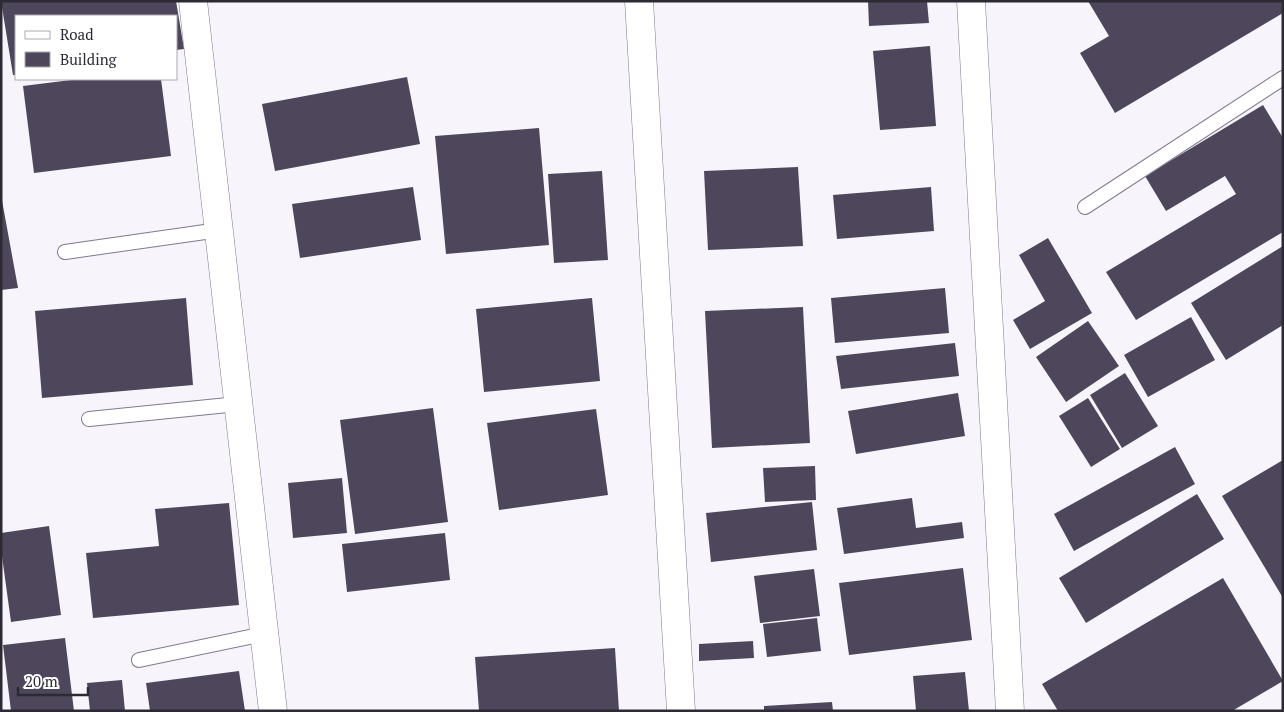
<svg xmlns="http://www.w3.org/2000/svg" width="1284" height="712" font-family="'PT Serif',serif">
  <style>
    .building { fill: #4e475c }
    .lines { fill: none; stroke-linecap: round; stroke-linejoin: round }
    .lane-casing { stroke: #817990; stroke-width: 16 }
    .street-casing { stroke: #817990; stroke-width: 29 }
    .lane { stroke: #fff; stroke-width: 14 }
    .street { stroke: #fff; stroke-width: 28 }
  </style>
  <rect width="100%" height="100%" fill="#f7f5fb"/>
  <path class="building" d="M1 1H176L184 49 176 50V16H16V75H13Z
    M868 1H927L929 23 869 26Z
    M1088 1H1283V13L1115 113 1080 53 1109 36Z
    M930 46 936 126 880 130 873 51Z
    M407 77 420 144 275 171 262 104Z
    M79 79H161L171 156 34 173 23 86Z
    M1263 105 1283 138V232L1136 320 1106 272 1236 194 1225 176 1166 211 1145 176Z
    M539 128 549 245 446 254 435 136Z
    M798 167 803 246 708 250 704 171Z
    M602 171 608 260 554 263 548 174Z
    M413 187 421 240 300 258 292 204Z
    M931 187 934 231 837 239 833 195Z
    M1 195 18 288 1 290Z
    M1048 238 1092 313 1030 349 1013 320 1045 301 1019 255Z
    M1283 246V325L1226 360 1191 303Z
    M945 288 949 333 835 343 831 298Z
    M186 298 193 385 42 398 35 311Z
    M592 298 600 381 484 392 476 309Z
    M803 307 810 443 712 448 705 311Z
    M1191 317 1215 360 1148 397 1124 355Z
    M1088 321 1119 366 1066 402 1036 357Z
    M955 343 959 376 841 389 836 356Z
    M1125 373 1158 426 1122 448 1090 395Z
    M958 393 965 436 856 454 848 411Z
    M1088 398 1120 449 1091 467 1059 416Z
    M433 408 448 522 355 534 340 420Z
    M596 409 608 495 499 510 487 423Z
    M1175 447 1195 484 1074 551 1054 514Z
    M1283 460V598L1222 496Z
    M815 466 816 500 765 502 763 468Z
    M342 478 347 533 293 538 288 483Z
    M1197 494 1224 539 1086 623 1059 578Z
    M912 498 916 528 962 522 964 538 844 554 837 508Z
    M812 502 817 550 711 562 706 513Z
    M229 503 239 605 93 618 86 553 159 546 155 509Z
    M49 526 61 615 11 622 1 549V533Z
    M445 533 450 580 347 592 342 544Z
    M963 568 972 640 849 655 839 583Z
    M814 569 820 616 760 623 754 576Z
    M1223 578 1283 681 1232 711H1058L1042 684Z
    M817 618 821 651 767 657 763 624Z
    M65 638 74 711H11L3 645Z
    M753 641 754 658 699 661V644Z
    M615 648 619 711H479L475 657Z
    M239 671 245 711H150L146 683Z
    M965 672 969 711H916L913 676Z
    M122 680 125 711H90L87 683Z
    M832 702 833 711H764V706Z"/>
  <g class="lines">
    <g class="lane-casing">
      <path id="lane" d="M1085 207 1283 78
        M65 252 219 230
        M89 419 238 404
        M139 660 264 634"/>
    </g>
    <g class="street-casing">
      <path id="street" d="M193 1 273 711
        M639 1 681 711
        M971 1 1010 711"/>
    </g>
    <use href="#lane" class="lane"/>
    <use href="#street" class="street"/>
  </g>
  <rect width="1284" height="712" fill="none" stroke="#2d2a34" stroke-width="5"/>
  <rect x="15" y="15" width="162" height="65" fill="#ffffff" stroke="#abaaae"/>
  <rect x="25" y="31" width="25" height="8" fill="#ffffff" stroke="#abaaae"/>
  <text x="60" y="40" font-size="15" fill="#2d2a34">Road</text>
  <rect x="25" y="52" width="25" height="15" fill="#4e475c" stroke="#abaaae"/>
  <text x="60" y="65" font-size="15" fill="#2d2a34">Building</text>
  <path d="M18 687v8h70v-8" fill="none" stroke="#2d2a34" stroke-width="2.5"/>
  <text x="25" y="687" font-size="15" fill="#2d2a34" stroke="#ffffff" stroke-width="4" paint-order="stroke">20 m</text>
</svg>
